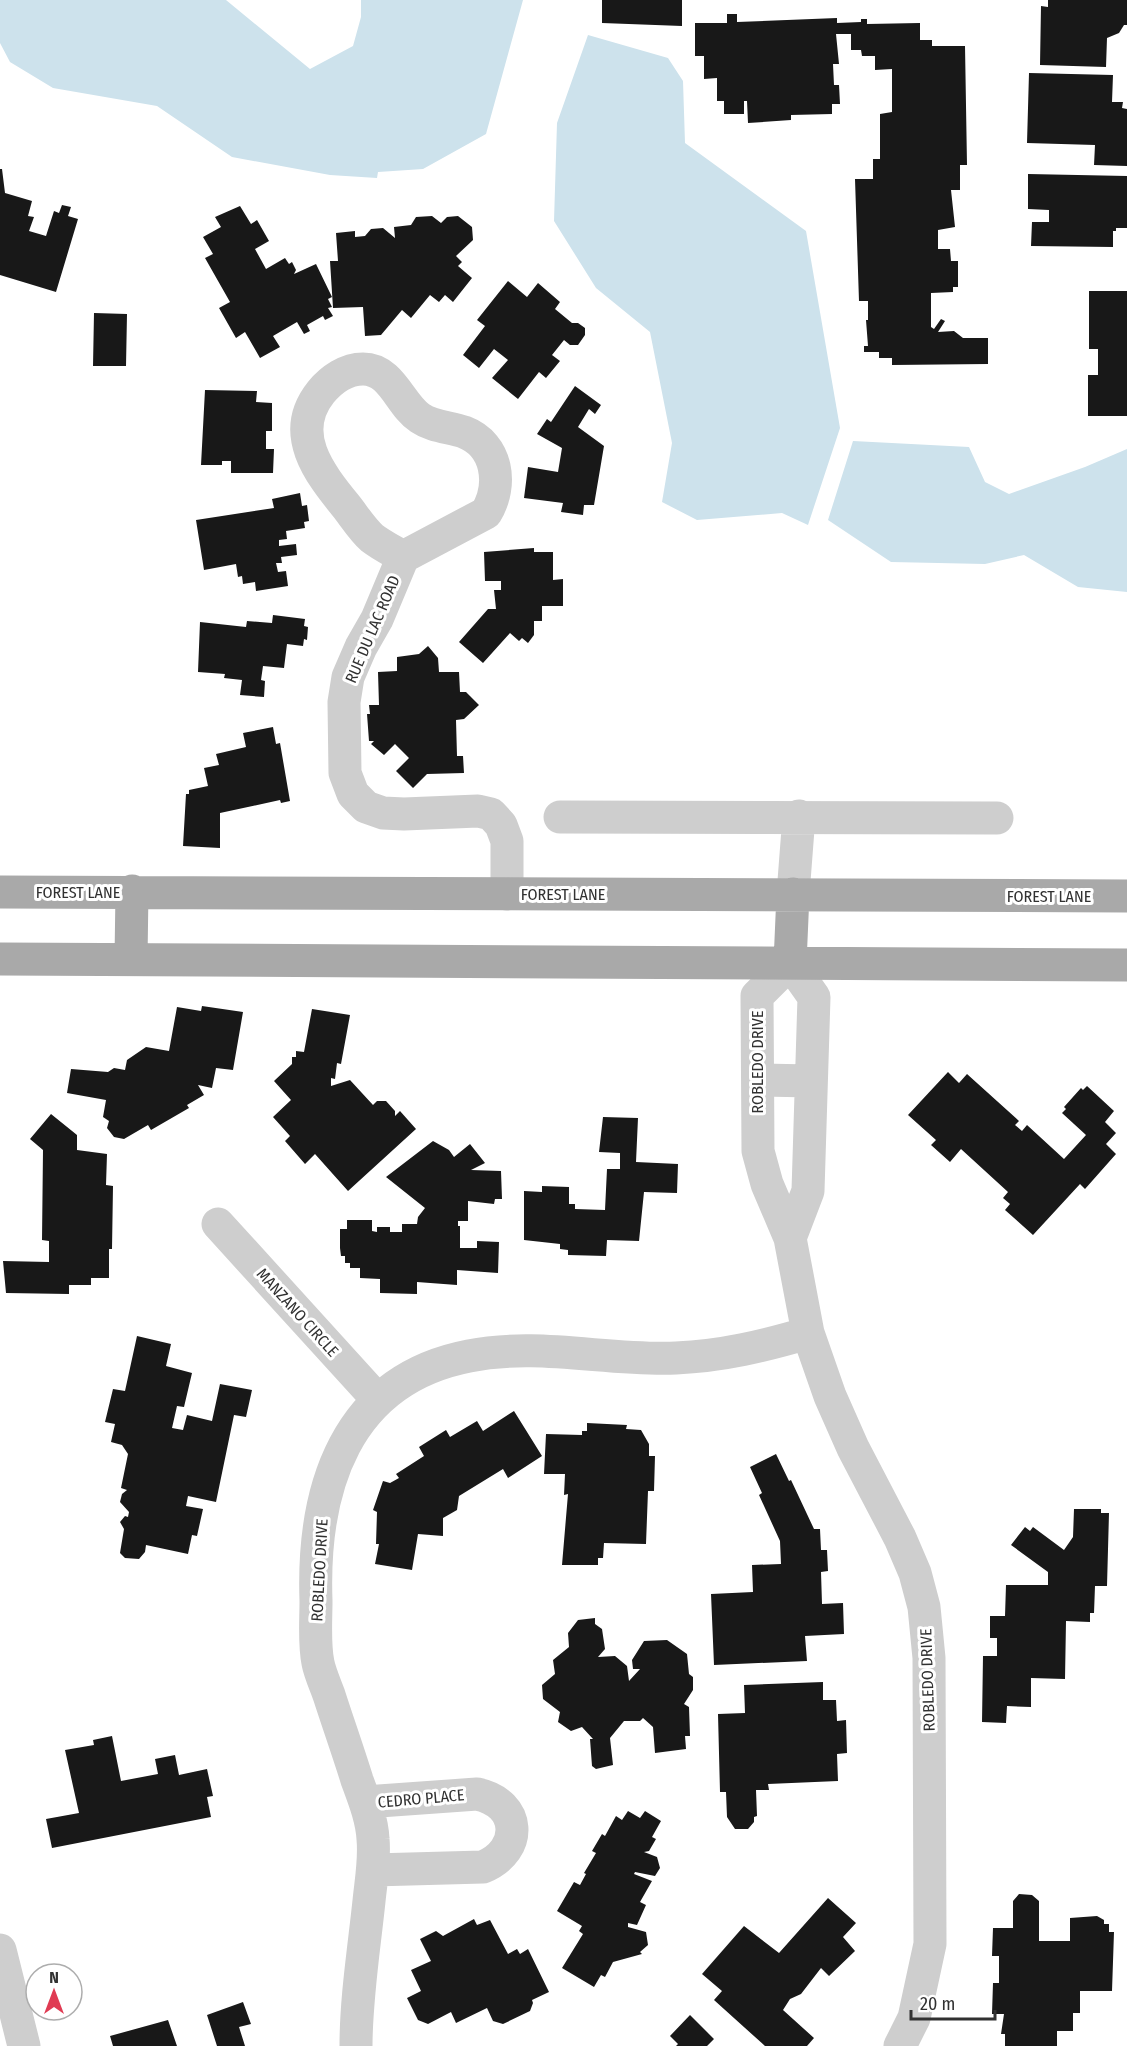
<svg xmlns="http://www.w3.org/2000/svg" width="1127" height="2046" font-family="'Fira Sans Condensed',sans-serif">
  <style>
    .water { fill: #cde2ec }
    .building { fill: #181818 }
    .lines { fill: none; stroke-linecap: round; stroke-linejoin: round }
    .minor { stroke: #cecece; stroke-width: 33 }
    .major { stroke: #a9a9a9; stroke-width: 33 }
    .labels { text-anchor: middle; stroke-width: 6; stroke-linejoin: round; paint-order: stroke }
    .street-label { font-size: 16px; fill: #313131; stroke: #fff }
  </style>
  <rect width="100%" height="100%" fill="#fff"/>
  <path class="water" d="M0 0H226L310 69 353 46 361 17V0H523L486 134 423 169 378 172 377 178 330 175 232 157 157 106 53 88 10 62 0 43Z
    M588 35 668 58 683 81 685 143 806 231 840 428 808 525 782 513 697 520 662 502 672 443 650 332 596 288 554 221 557 123Z
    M853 441 969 447 985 482 1009 494 1085 467 1127 449V592L1078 587 1024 555 985 564 891 562 828 520Z"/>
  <path class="building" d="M602 0H682V26L602 23Z
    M1048 0H1127V25H1124L1119 33 1107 38 1106 67 1040 65 1041 6 1048 7Z
    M727 14H737V22L837 18V23L861 22V19H867V24L920 23V40H932V46H965L967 165H960V190H951L955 227 938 230V249H950L951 261H958V287H953V292L931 293V327L934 329 941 319 945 321 938 332 954 331 963 338H988V364L892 365V358H879V352H864V346H868L866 320H868V301H859L855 179H873V159H880V114L892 112V69L875 70V56H862L861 50H851V34H836L839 64H833L834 85H839L840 104H832V114L791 115V120L748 123 747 101H744V114H724V101H717V78L704 79V56H695V23H727Z
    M1029 73 1113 75 1112 102H1123L1122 108 1127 109V166L1094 165 1095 145 1027 143Z
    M0 169H2L5 193 32 201 28 216 34 217 29 231 46 236 54 211 59 213 62 205 71 207 68 216 78 219 56 292 0 275Z
    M1028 174 1127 176V228H1116V231H1113V247L1031 246 1032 222H1049V210L1028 209Z
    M240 206 251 224 257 220 269 241 255 249 266 269 285 258 289 264 292 262 296 270 294 274 316 264 332 297 328 299 332 307 328 308 333 316 325 320 323 316 307 325 310 331 304 334 297 322 273 336 280 347 260 358 245 332 236 338 219 308 230 302 205 258 213 254 203 237 221 227 215 217Z
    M432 216 441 223 447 217 458 216 472 227 473 240 456 256 462 262 458 266 472 278 453 302 445 295 439 302 430 295 411 318 402 310 381 335 365 336 363 307 333 308 330 261H338L336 233 355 231V237L365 236 371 229 383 228 395 238 394 227 411 225 416 217Z
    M508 281 527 297 538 283 560 302 555 309 572 323H578L585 328V335L578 345H570L564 340 552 355 560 361 546 378 539 372 518 399 492 378 508 360 494 349 479 368 463 355 485 326 477 320Z
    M1089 291H1127V416H1088V375H1098V349H1089Z
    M94 313 127 314 126 366H93Z
    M575 386 601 405 595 414 589 409 578 427 604 446 594 505H584L583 515 561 512 563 503 524 498 528 467 558 472 562 448 537 434 547 419 551 422Z
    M205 390 257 391 256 402 272 403V431H266V449H274L273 473H231V461H222V465H201Z
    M300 493 302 506 307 505 309 521 304 522 305 528 286 531 287 539 279 540V546L296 544 297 555 281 557 282 563H276L278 572 286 571 288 586 256 591 255 582 243 584 242 576 238 577 236 564 204 570 196 520 274 508 272 499Z
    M534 548V552H553V580L563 579V606H542V621H534V635L528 643 522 638 519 641 510 633 483 663 459 642 488 609H496L494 590H501V581H485L484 552Z
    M273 615 305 619 304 626 308 627 307 640 304 639 303 646 287 644 284 668 263 666 261 680 265 681 264 697 240 695 242 680 224 678 225 674 198 672 200 622 246 627 247 621 272 623Z
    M428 646 438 658 439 672H459L460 692H466L479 705 464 719 456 720 457 756H463L464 773 427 774 413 788 396 771 409 758 395 744 384 755 371 744 374 741H369L367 714H370L369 705H379L378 672 397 671V657L419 654Z
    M273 727 276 744 280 743 290 801 281 803 280 800 220 813V848L183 846 186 794H189V790L208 786 204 768 219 765 216 754 246 747 243 733Z
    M202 1006 243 1012 233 1070 216 1068 212 1088 198 1085 204 1095 187 1105 189 1108 151 1130 148 1125 124 1139 114 1137 107 1128 109 1121 103 1117 106 1100 67 1093 71 1069 108 1072 114 1068 125 1070 127 1060 146 1047 169 1051 177 1007 201 1011Z
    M312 1009 350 1015 341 1064 337 1063 335 1079 331 1078V1086L350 1080 373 1105 377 1101H386L395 1111V1116L400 1111 416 1129 348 1191 315 1154 305 1164 285 1141 290 1136 273 1117 291 1100 274 1081 292 1064V1057H296V1051L304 1052Z
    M948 1072 959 1083 967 1074 1019 1121 1015 1125 1022 1131 1027 1125 1064 1159 1086 1135 1062 1113 1066 1109 1064 1107 1081 1088 1083 1090 1087 1086 1114 1111 1105 1122 1116 1133 1106 1144 1116 1154 1085 1189 1080 1184 1033 1235 1005 1210 1010 1204 1003 1198 1008 1192 961 1149 950 1162 931 1145 936 1140 908 1115Z
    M51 1114 77 1135V1150L107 1154 106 1185 113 1186 112 1249H109V1278H91V1285H69V1294L6 1293 3 1261 49 1262V1241L42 1240 43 1150 30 1139Z
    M603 1117 638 1118 636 1162 678 1164 677 1193 644 1192 639 1241 607 1240 606 1256 568 1255V1250L560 1249V1244L524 1240V1191L542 1192V1186L569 1187V1204H575V1209L605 1210 607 1169H620V1153L599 1152Z
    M433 1141 449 1150 454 1157 470 1144 485 1163 471 1170 501 1171 502 1199H495L494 1204 468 1201V1221H458V1226H460V1248H477V1241L499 1242 498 1273 457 1270V1285L417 1282V1294L380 1293V1279L360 1278V1268H350V1263H345V1256H341L340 1248V1229H347V1220H372V1231L377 1232V1227H390V1232H402V1224H417L418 1217 425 1208 386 1177Z
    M137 1336 171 1344 166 1366 192 1373 184 1407 177 1406 172 1428 183 1430 187 1415 212 1421 220 1384 252 1390 246 1417 234 1415 216 1502 188 1496 186 1506 203 1509 197 1536 192 1535 188 1554 146 1545 145 1552 139 1559 125 1558 120 1553 124 1529 120 1522 125 1516 128 1517 129 1512 120 1502 122 1494 127 1490 121 1488 128 1454 122 1445 111 1442 115 1424 105 1422 113 1389 125 1391Z
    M514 1411 542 1456 508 1478 503 1469 459 1496 457 1510 443 1518V1536L418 1534 412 1570 375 1564 379 1544H376L377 1512 373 1510 383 1481 390 1483 399 1478 396 1474 424 1456 419 1447 446 1430 450 1437 477 1421 483 1431Z
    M587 1423 627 1425 626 1429 641 1430 649 1444V1456H655L654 1491H648L646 1544 604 1543 603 1558H598V1565H562L568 1494 564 1495 565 1474H544L546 1434 582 1435V1431H587Z
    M776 1454 789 1481 791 1480 814 1529H820L821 1550H827L828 1571 821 1572 822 1604 843 1603 844 1634 805 1636 807 1661 714 1665 711 1594 753 1592 752 1565 781 1564 780 1541 759 1495 762 1493 750 1467Z
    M1074 1509H1101V1513H1109L1107 1586H1095L1094 1613H1090V1622L1066 1621 1065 1679 1031 1678V1707L1007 1706 1006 1723 982 1722 983 1656H997V1638H990V1616H1005L1006 1585H1048V1572L1011 1545 1025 1527 1030 1531 1033 1527 1064 1550 1073 1537Z
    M595 1618V1624L602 1629 605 1649 598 1657 615 1656 627 1666 629 1681 640 1669H633L632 1660 644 1641 667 1640 687 1654 689 1674 693 1677V1690L684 1704 689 1707 690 1736H685L686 1749 655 1753 653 1727 643 1718 640 1721H624L610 1738 613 1765 596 1769 592 1766 590 1739H593L582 1727 571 1731 558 1722 560 1712 543 1699 542 1685 555 1674 553 1660 569 1647 568 1633 578 1620Z
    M823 1682V1700H836L837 1721 846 1720 847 1753 837 1754 838 1781 768 1784 769 1790H756L757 1816 754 1817V1822L748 1829H735L727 1817 726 1792H720L718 1714 745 1713 744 1685Z
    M112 1736 121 1781 158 1774 155 1759 175 1755 179 1775 207 1769 213 1796 207 1797 211 1817 52 1848 46 1819 79 1813 65 1750 94 1745 93 1740Z
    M628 1811 640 1818 645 1811 661 1821 652 1837 656 1839 649 1851 644 1852 657 1857 660 1868 655 1876 635 1872 634 1874 652 1881 640 1902 646 1905 637 1925 628 1923V1927L646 1932 648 1945 640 1952 642 1954 613 1962 605 1977 601 1975 594 1987 562 1968 583 1934 579 1931 582 1926 557 1911 574 1882 580 1885 586 1874 584 1873 596 1853 592 1851 602 1834 605 1836 616 1816 622 1820Z
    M1019 1894 1032 1895 1039 1901V1941H1070V1918L1097 1916 1104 1920V1924H1109V1932H1114L1112 1991H1080V2013H1073V2031H1057V2046H1005V2034H1001L1004 2014H992L993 1983H999V1956H992L993 1928H1013V1901Z
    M828 1898 856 1923 843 1937 855 1951 829 1976 821 1968 801 1994 790 1999 783 2010 814 2038 807 2046H765L714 2000 722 1991 702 1974 744 1926 779 1953Z
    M474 1919 477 1925 490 1920 508 1954 517 1949 520 1954 528 1949 549 1992 532 2000 533 2003 530 2011 503 2024 493 2021 487 2008 456 2023 451 2012 428 2024 418 2020 407 1998 421 1991 411 1970 431 1961 420 1939 436 1931 443 1936Z
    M243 2002 251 2024 239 2027 245 2046H217L207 2015Z
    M690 2015 714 2039 707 2046H676L678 2044 670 2036Z
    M168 2020 177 2046H113L110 2036Z"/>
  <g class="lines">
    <path class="minor" d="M403 557 486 513C503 485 498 445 464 432 450 427 433 427 420 418 400 405 392 369 363 369 346 369 331 380 321 392 288 433 319 473 346 506 354 516 362 529 372 538 381 545 393 551 403 557L377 619 361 647 348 677 344 702 345 773 353 794 366 807 383 813 404 814 478 811 491 814 501 825 507 841V894
      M560 817 997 818
      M793 894 799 816
      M758 1080 811 1081
      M218 1224 378 1400
      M790 1238 808 1191 814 997 790 963 757 996 758 1151 767 1184 790 1238 808 1333 830 1396 853 1448 900 1538 915 1573 924 1607 929 1658 930 1944 914 2018 900 2046
      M365 1802 477 1794C521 1803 524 1850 483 1867L373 1870
      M0 1950 24 2046
      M356 2046C356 1998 364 1949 369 1901 371 1881 375 1860 373 1839 372 1819 364 1799 357 1780 348 1751 338 1723 329 1695 325 1684 320 1673 318 1663 314 1644 316 1621 316 1601 312 1489 345 1380 469 1356 537 1342 608 1361 676 1358 722 1356 764 1346 808 1333"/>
    <path class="major" d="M0 892 1127 896
      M0 959 1127 965
      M131 959 132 891
      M790 963 793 894"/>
  </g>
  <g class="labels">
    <g class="street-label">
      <text transform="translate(372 629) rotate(-67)" y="6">RUE DU LAC ROAD</text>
      <text x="78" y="898">FOREST LANE</text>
      <text x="563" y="900">FOREST LANE</text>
      <text x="1049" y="902">FOREST LANE</text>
      <text transform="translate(757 1062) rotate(-90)" y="6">ROBLEDO DRIVE</text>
      <text transform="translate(298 1312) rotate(48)" y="6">MANZANO CIRCLE</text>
      <text transform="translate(319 1570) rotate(-87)" y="6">ROBLEDO DRIVE</text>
      <text transform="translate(927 1680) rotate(-92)" y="6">ROBLEDO DRIVE</text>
      <text transform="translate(421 1798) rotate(-5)" y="6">CEDRO PLACE</text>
    </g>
  </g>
  <g transform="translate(54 1992)"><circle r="28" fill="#ffffff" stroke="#adadad" stroke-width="1.5"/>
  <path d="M0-4.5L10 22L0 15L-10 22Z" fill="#e03b53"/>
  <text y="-9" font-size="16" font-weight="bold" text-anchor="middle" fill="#313131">N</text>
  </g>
  <path d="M911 2010v9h84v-9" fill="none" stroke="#313131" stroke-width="3"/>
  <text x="920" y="2010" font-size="18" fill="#313131" stroke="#ffffff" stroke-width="4.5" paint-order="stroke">20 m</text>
</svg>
